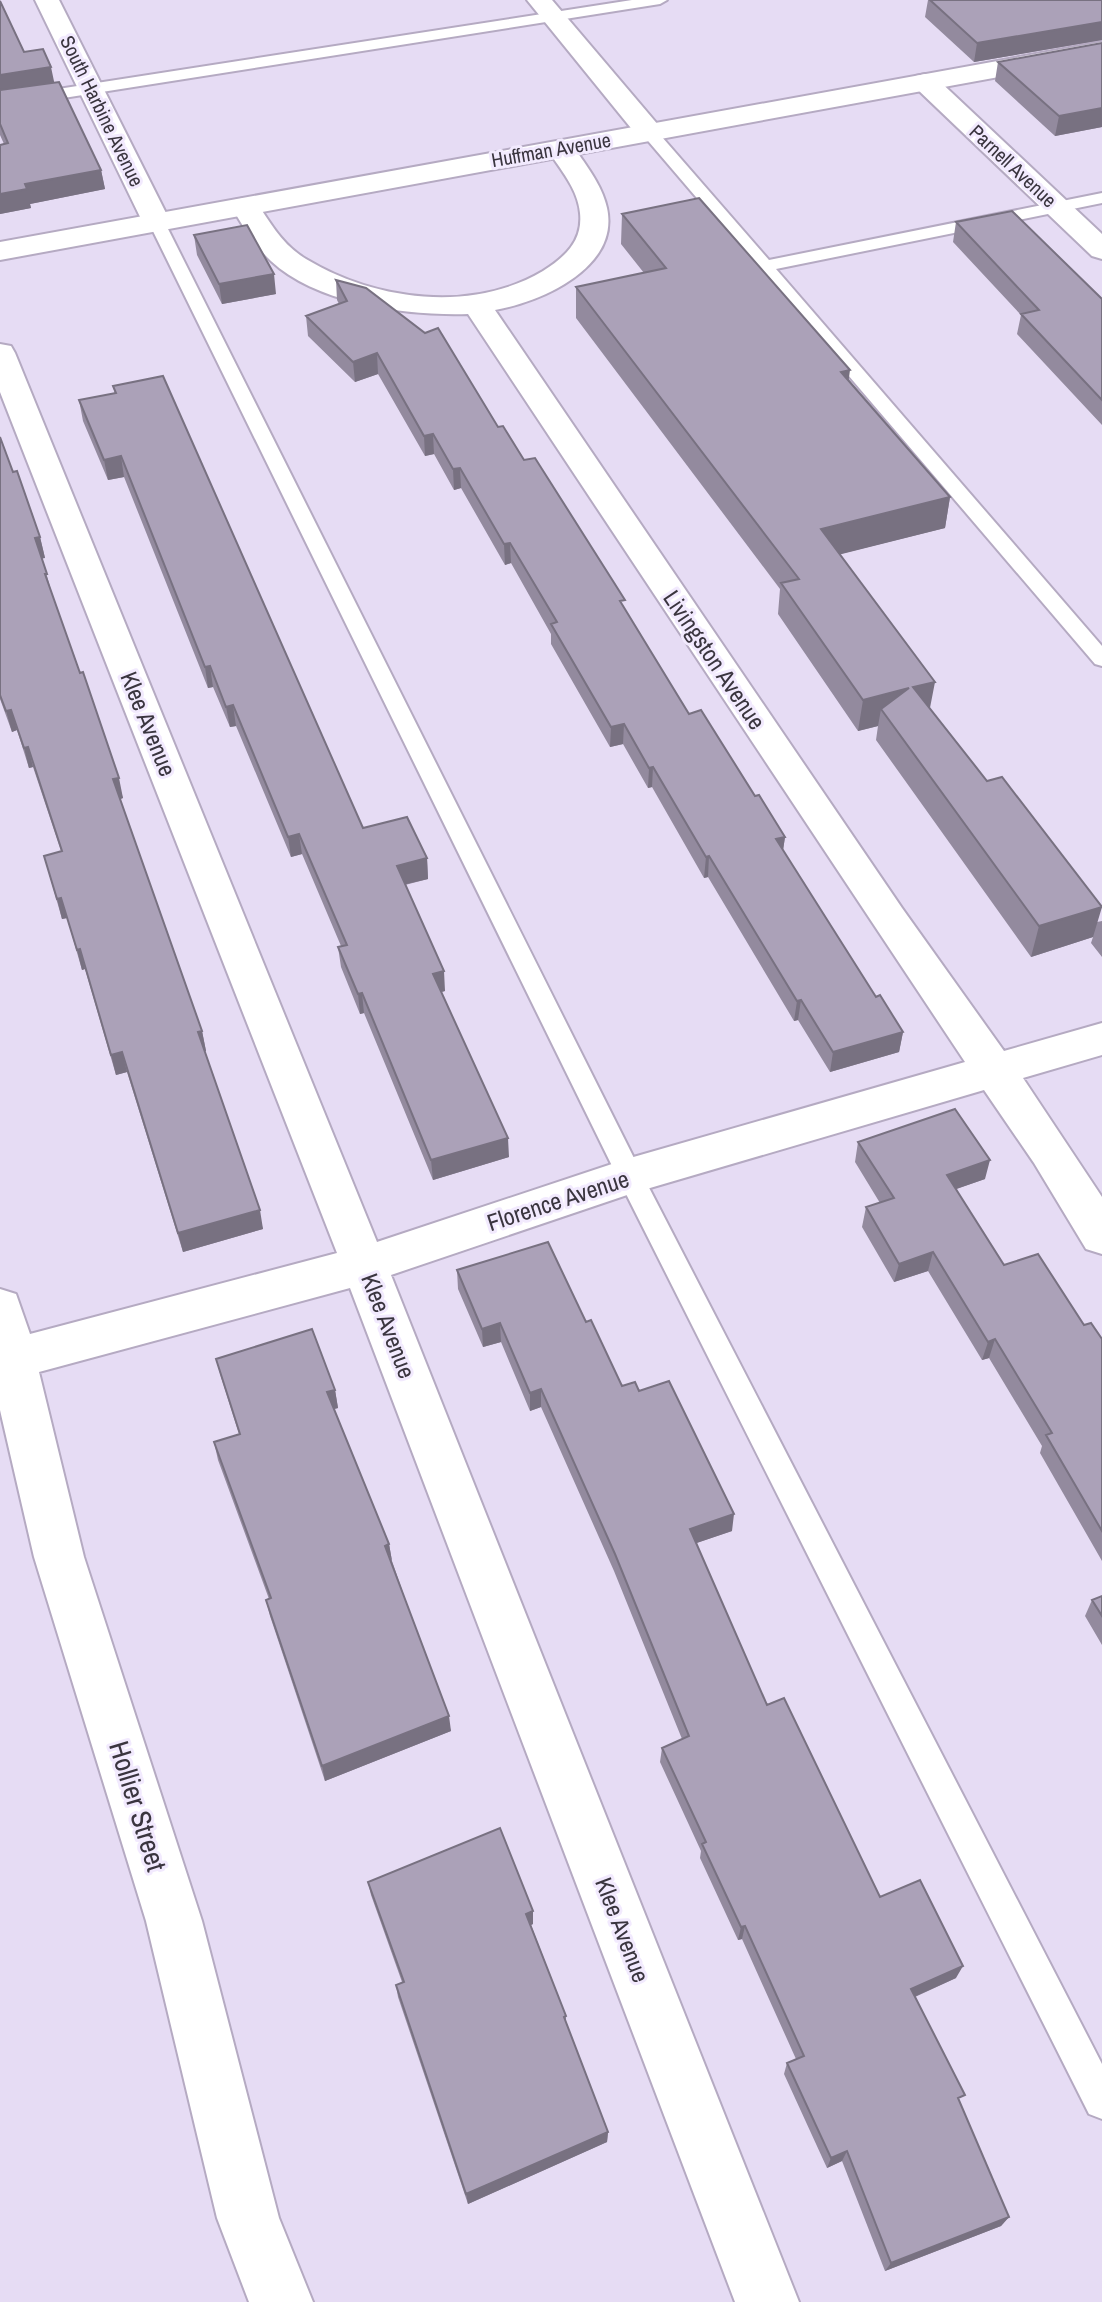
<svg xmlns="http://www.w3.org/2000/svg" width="1102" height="2302" font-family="'Archivo Narrow',sans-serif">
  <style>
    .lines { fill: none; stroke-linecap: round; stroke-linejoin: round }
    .lane-casing { stroke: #b5aac2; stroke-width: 4 }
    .street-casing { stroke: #b5aac2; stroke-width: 4 }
    .secondary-casing { stroke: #b5aac2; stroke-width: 4 }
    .lane { fill: #fff; fill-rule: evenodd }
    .street { fill: #fff; fill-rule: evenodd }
    .secondary { fill: #fff; fill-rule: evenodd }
    .wall { fill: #938a9e }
    .shaded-wall { fill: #787181 }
    .building { fill: #aba1b8; stroke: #787181; stroke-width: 2 }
    .labels { text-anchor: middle; stroke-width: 6; stroke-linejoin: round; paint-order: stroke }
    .far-street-label { font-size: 20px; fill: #3a353f; stroke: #f2eafe }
    .street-label { font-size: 24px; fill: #3a353f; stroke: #f2eafe }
    .near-street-label { font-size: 28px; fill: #3a353f; stroke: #f2eafe }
  </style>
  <rect width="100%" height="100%" fill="#e6dcf4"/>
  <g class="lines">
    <g class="lane-casing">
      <path id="lane" d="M632 0H667L660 4 0 108V98Z
        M649 127 655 129 769 260 1102 193V203L776 269 1102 646V666L1095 664 643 135V129Z
        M157 218 165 223 643 1176 1102 2064V2119L1089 2114 617 1176 149 223Z"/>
    </g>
    <g class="street-casing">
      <path id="street" d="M35 0H59L171 223 167 229 157 232 147 229 143 223Z
        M527 0H552L659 126 662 132 659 138H639Z
        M925 74 934 76 1102 234V259L1092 256 916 88 912 82 916 76Z
        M561 141 571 143C584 163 602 184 607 208 620 267 542 302 495 310L902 908 1004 1051 1102 1023V1055L1023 1078 1102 1197V1254L1086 1249 1034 1163 984 1090 633 1193 391 1275 799 2302H735L350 1288 39 1372 84 1557 202 1921 279 2218 313 2302H249L217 2218 146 1921 34 1557 0 1410V1289L16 1294 30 1334 337 1253 0 392V344L11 346 15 353 377 1242 630 1158 965 1062 468 314C407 316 317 304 271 261 254 245 242 225 231 206L235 200 245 198 255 200C270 222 282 245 306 259 376 301 472 313 543 271 565 257 583 241 580 213 578 189 560 169 547 149L551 143Z"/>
    </g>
    <g class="secondary-casing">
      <path id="secondary" d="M1102 42V58L0 260V242Z"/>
    </g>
    <use href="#lane" class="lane"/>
    <use href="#street" class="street"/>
    <use href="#secondary" class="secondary"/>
  </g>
  <path class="wall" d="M928 0H1102V40L974 62 925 17Z
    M0 1 24 52 54 83 101 170 105 189 30 204 31 208 0 214V145L4 144 0 135Z
    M1102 43V127L1055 136 995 81 998 62Z
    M622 214 849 380 950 497 945 528 840 554 930 709 1097 922 1102 921V957L1091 943 1093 937 1031 957 876 740 878 726 858 731 778 614 780 589 576 318V287L644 273 621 244Z
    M956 222 1102 299V425L1017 334 1021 315 953 242Z
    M194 235 276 294 222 304 197 255Z
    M336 280 498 427 524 460 625 609 689 714 755 796 785 837 783 850 876 997 903 1032 899 1052 830 1072 798 1020 794 1021 708 877 704 878 652 787 648 788 623 744 610 747 551 644V634L511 563 505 565 461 488 454 490 434 454 425 456 378 374 355 382 308 336 306 316 339 304 337 300Z
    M113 386 363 828 427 858 428 879 405 885 445 991 441 992 509 1157 433 1180 364 1013 360 1014 341 967 338 947 341 946 302 854 291 857 236 726 230 727 213 687 208 688 124 477 108 480 83 421 79 400 115 394Z
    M0 437 13 472 40 537 45 558H42L52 594 123 798 120 799 202 1031 206 1051H205L263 1229 183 1252 127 1072 116 1075 85 969 82 970 67 918 62 919 44 856 61 851 33 767 29 768 17 730 12 732 0 699Z
    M858 1142 985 1179 956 1189 1004 1265 1102 1339V1561L1040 1453 1042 1446 989 1358 982 1360 928 1271 894 1282 862 1227 866 1207 880 1203 855 1162Z
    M457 1270 586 1322 622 1386 639 1391 732 1531 696 1543 767 1705 880 1897 956 1978 915 1997 1009 2217 1001 2226 885 2271 842 2161 827 2168 784 2074 787 2063 796 2059 742 1939 738 1940 700 1858 701 1851 660 1762 662 1748 682 1739 614 1571 541 1407 530 1411 501 1342 483 1347 458 1289Z
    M216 1359 335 1390 338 1408 334 1409 389 1544 392 1561 451 1731 325 1781 270 1616 266 1600 269 1599 218 1460 214 1442 239 1434 221 1377Z
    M1102 1596V1645L1085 1616 1092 1600Z
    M368 1882 533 1924 531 1925 566 2016V2023L608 2132 607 2142 468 2204 398 1997 396 1985 402 1982 371 1895Z"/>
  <path class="shaded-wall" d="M1102 22V40L974 62 977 43Z
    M51 67 55 86 0 95V75Z
    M1102 108V127L1055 136 1059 116Z
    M101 170 105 189 30 204 31 208 0 214V194L25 184Z
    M274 274 276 294 222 304 219 284Z
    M377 353 378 374 355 382 353 362Z
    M850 370 846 400 841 372Z
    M433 434 434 454 425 456 424 436Z
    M121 456 124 477 108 480 104 460Z
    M460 468 461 488 454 490 453 469Z
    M950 497 945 528 818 560 821 529Z
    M40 537 45 558 40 559 35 538Z
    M510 543 511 563 505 565 504 544Z
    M210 666 213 687 208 688 205 667Z
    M935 682 929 713 913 687Z
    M909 688 881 709 878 726 858 731 863 700Z
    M233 705 236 726 230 727 226 707Z
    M11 710 17 730 12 732 6 711Z
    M624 724 623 744 610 747 611 727Z
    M28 747 33 767 29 768 24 748Z
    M653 767 652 787 648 788 649 768Z
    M119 778 123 798 118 800 113 779Z
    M299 834 302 854 291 857 288 837Z
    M785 837 782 857 776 839Z
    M709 856 708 877 704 878 706 857Z
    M427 858 428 879 398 886 397 866Z
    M61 898 67 918 62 919 57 899Z
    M1102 907 1093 937 1031 957 1039 926Z
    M80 949 85 969 82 970 77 950Z
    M444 971 445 991 434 994 433 974Z
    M362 993 364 1013 360 1014 358 994Z
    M801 1000 798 1020 794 1021 797 1001Z
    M202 1031 206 1051 202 1052 198 1032Z
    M903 1032 899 1052 830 1072 833 1052Z
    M122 1052 127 1072 116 1075 111 1055Z
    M508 1138 509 1157 433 1180 431 1160Z
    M990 1160 985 1179 942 1194 947 1175Z
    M260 1210 263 1229 183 1252 178 1233Z
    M933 1252 928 1271 894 1282 899 1264Z
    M500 1323 501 1342 483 1347 482 1329Z
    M995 1339 989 1358 982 1360 988 1342Z
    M541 1389V1407L530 1411V1393Z
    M335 1390 338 1408 330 1410 327 1392Z
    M734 1514 732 1531 688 1546 690 1529Z
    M389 1544 392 1561 385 1546Z
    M449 1716 451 1731 325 1781 322 1766Z
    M533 1911V1924L526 1927V1914Z
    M745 1926 742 1939 738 1940 741 1927Z
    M963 1966 956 1978 905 2001 911 1989Z
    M608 2132 607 2142 468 2204 466 2194Z
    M847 2151 842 2161 827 2168 831 2158Z
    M1009 2217 1001 2226 885 2271 891 2263Z"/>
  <path class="building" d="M930 0H1102V22L977 43Z
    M0 1 24 52 43 49 51 67 0 75Z
    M1102 43V108L1059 116 998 62Z
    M59 82 101 170 25 184 27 189 0 194V145L8 143 0 124V90Z
    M699 198 850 370 841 372 950 497 821 529 935 682 913 687 987 781 1002 777 1102 907 1039 926 881 709 909 688 863 700 781 583 799 579 576 287 666 268 622 214Z
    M1012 211 1102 299V400L1021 314 1039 310 956 222Z
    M247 225 274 274 219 284 194 235Z
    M336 280 366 288 425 333 438 328 498 427 503 426 524 460 535 458 625 600 620 601 689 714 701 710 755 796 759 795 785 837 776 839 876 997 880 995 903 1032 833 1052 801 1000 797 1001 709 856 706 857 653 767 649 768 624 724 611 727 551 624 557 622 510 543 504 544 460 468 453 469 433 434 424 436 377 353 353 362 306 316 347 301Z
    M163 376 363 828 407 817 427 858 397 866 444 971 433 974 508 1138 431 1160 362 993 358 994 338 947 347 945 299 834 288 837 233 705 226 707 210 666 205 667 121 456 104 460 79 400 116 393 113 386Z
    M0 437 13 472 17 471 40 537 35 538 47 574H45L80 673 83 672 119 778 113 779 202 1031 198 1032 260 1210 178 1233 122 1052 111 1055 80 949 77 950 61 898 57 899 44 856 62 851 28 747 24 748 11 710 6 711 0 695Z
    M955 1109 990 1160 947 1175 1004 1265 1038 1254 1084 1325 1091 1323 1102 1339V1531L1046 1435 1052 1433 995 1339 988 1342 933 1252 899 1264 866 1207 894 1198 858 1142Z
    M548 1242 586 1322 591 1320 622 1386 635 1382 639 1391 669 1381 734 1514 690 1529 767 1705 784 1698 880 1897 920 1880 963 1966 911 1989 965 2095 958 2098 1009 2217 891 2263 847 2151 831 2158 787 2063 804 2056 745 1926 741 1927 702 1844 706 1842 662 1748 689 1736 615 1554 541 1389 530 1393 500 1323 482 1329 457 1270Z
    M312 1329 335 1390 327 1392 389 1544 385 1546 449 1716 322 1766 266 1600 271 1598 214 1442 240 1434 216 1359Z
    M1102 1596V1616L1092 1600Z
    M500 1828 533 1911 526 1914 566 2016 564 2017 608 2132 466 2194 396 1985 404 1982 368 1882Z"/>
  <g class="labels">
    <g class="far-street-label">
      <text transform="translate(102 111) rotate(64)" y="7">South Harbine Avenue</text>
      <text transform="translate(551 150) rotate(-10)" y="7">Huffman Avenue</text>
      <text transform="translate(1013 166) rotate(43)" y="7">Parnell Avenue</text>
    </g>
    <g class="street-label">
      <text transform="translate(714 660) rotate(56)" y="8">Livingston Avenue</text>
      <text transform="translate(148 724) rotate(68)" y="8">Klee Avenue</text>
      <text transform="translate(558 1201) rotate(-18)" y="8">Florence Avenue</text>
      <text transform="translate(388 1326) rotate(69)" y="8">Klee Avenue</text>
      <text transform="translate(622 1930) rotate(69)" y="8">Klee Avenue</text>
    </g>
    <g class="near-street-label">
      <text transform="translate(138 1806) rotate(73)" y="10">Hollier Street</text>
    </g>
  </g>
</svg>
